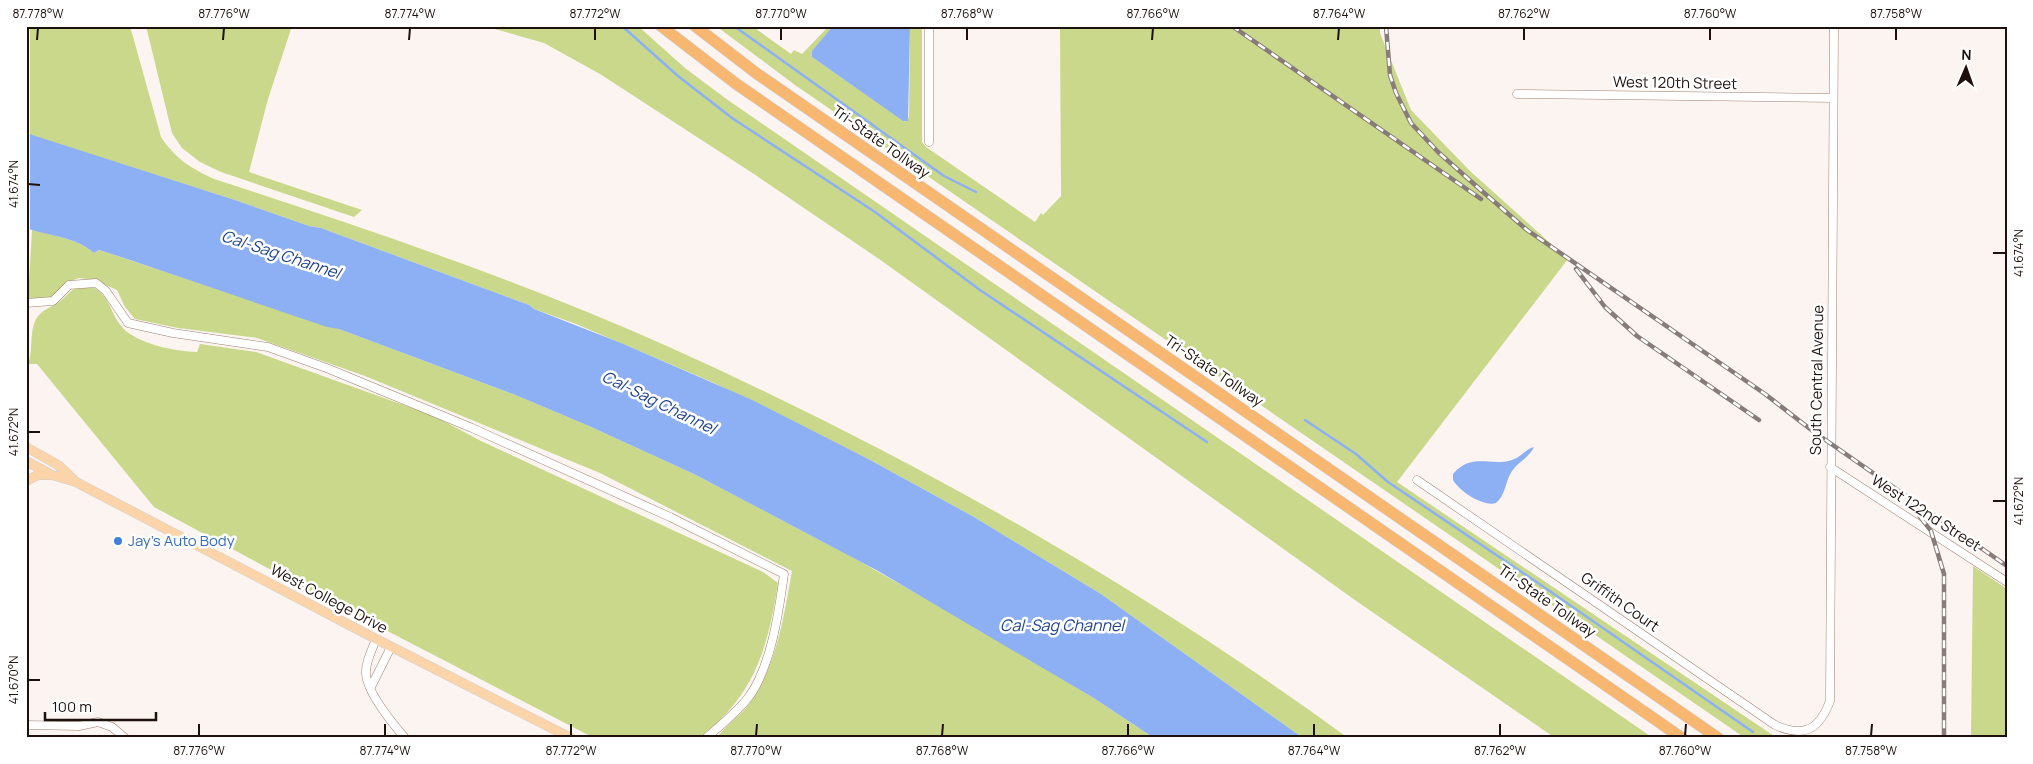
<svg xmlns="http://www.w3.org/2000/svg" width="2033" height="764" font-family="Manrope,sans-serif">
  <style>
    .green { fill: #c9d88a }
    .water { fill: #8db0f4 }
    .pier { fill: #fcf4f1 }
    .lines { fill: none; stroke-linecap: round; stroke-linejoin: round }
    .stream { stroke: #8db0f4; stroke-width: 2.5 }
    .minor-casing { stroke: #a28073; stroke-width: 9 }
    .major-casing { stroke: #d2cfcf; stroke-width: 10 }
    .highway-casing { stroke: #d2cfcf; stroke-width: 12 }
    .minor { stroke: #fff; stroke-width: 8 }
    .major { stroke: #fbd4aa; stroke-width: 9 }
    .highway { stroke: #f8b771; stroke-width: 11 }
    .rail-casing { stroke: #877c79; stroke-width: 4.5 }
    .rail { stroke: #fff; stroke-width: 2.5; stroke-dasharray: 8; stroke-linecap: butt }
    .ticks { fill: none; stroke: #1e110d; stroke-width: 2 }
    .shop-dot { fill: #3f7fe0; stroke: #fff; stroke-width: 2 }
    .labels { text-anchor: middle; stroke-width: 5; stroke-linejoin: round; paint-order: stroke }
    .street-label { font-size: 15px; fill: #1e110d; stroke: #fff }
    .shop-label { font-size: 15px; fill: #366cbe; stroke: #fff; text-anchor: start }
    .water-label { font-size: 16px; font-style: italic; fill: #204592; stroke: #fff }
    .neatline { fill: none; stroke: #1e110d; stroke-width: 2 }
    .ticks-label { font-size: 12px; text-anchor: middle; fill: #1e110d }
  </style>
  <rect width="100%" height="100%" fill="#fcf4f1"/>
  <path class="green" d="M30 26H130L161 137C177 160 189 167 214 179 367 229 522 281 669 347 907 454 1137 584 1348 738H1303L1101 594 974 517 872 461 712 382 576 324 534 309 529 305 321 228 309 226 238 201 30 135Z
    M146 26H292L268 99 249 172 362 210 354 217 221 172 200 162 182 148 172 133Z
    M484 26H638L685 68 725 98 1653 738H1555L1352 598 879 259 757 176 600 74 544 43Z
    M716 26H752L791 54 794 50 802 54 829 26H833L813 51 812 57 905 122 909 117 910 26H922V142L926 147 1035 222 1041 213 1043 215 1061 196 1060 26H1380V33L1411 110 1470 171 1568 259 1397 482 1777 738H1745L795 85Z
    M32 230C51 235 79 239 94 253L99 250 339 329 513 394 589 426 696 475 852 557 979 629 1092 697 1154 738H717C725 726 737 718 746 708 776 671 784 616 792 571L600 473 365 376 257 338 178 328 135 319 125 307 117 290 94 280 79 278 71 281 53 297 28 301Z
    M85 285C114 291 108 320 130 334 149 346 175 351 197 352L200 344 256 352 434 416 481 441 763 572 778 583C768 648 754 698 698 738H594L314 593 154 507 37 364H28C34 349 28 327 39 315 45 308 53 307 59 302 72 292 68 290 85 285Z
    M1973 566 2007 589V738H1971Z"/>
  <path class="water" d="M833 26H910L908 121H903L812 57V51Z
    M26 133 238 201 309 226 321 228 529 305 534 309 621 343 750 399 872 461 974 517 1101 594 1303 738H1154L1092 697 878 571 696 475 589 426 513 394 339 329 327 327 130 260 99 250 94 253C77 237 48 236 26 228Z
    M1534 447C1529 458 1519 461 1512 471 1505 481 1506 495 1496 503 1483 507 1459 491 1453 480V474C1472 452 1490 467 1512 460 1520 458 1527 448 1534 447Z"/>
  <path class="pier" d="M26 131 30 132V232L26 231Z"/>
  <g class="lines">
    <path class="stream" d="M622 26 678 76 732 118 875 212 980 290 1207 442
      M734 26 944 176 976 192
      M1305 420 1356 454 1388 482 1538 583 1753 732"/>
    <g class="minor-casing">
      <path id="minor" d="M1517 94 1833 98
        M929 142V26
        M26 303 53 301 69 285 96 283 106 291 128 323 173 333 268 347 329 369 472 428 670 517 784 574C779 611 771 668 748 698 736 713 720 726 706 738
        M1830 467 2007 582
        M1417 480 1775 725C1804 738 1819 730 1830 701L1834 26
        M376 639C372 650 365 663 366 674 367 692 393 724 405 738
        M371 687 391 647
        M26 725 79 726 98 722 112 727 125 738"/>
    </g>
    <g class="major-casing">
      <path id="major" d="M26 447 58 465 75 481
        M26 461 52 475 76 482 376 639 571 738
        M26 481 38 475H50"/>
    </g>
    <g class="highway-casing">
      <path id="highway" d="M661 26 735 83 1682 738
        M695 26 756 73 1718 738"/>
    </g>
    <use href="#minor" class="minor"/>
    <use href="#major" class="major"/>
    <use href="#highway" class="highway"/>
    <g class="rail-casing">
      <path id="rail" d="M1232 26 1481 199
        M1386 26 1390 75 1396 93 1411 123 1438 152 1483 192 1527 230 1765 394 1814 432 2007 566
        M1576 269 1605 307 1637 336 1759 420
        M1911 505 1931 531 1944 574V738"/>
    </g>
    <use href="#rail" class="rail"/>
  </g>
  <path class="ticks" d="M37 40 38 28M223 40 224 28M409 40 410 28M595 40V28M781 40V28M967 40V28M1152 40 1153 28M1338 40 1339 28M1524 40V28M1710 40V28M1896 40V28M28 184 40 185M1993 253H2006M28 432H40M1993 501H2006M28 680H40M199 736V724M385 736V724M571 736V724M756 736 757 724M942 736 943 724M1128 736V724M1314 736V724M1500 736V724M1685 736 1686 724M1871 736 1872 724"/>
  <circle class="shop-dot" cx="118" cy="541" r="5"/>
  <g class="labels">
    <g class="street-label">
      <text transform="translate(1675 83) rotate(1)" y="5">West 120th Street</text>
      <text transform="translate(881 142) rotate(35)" y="5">Tri-State Tollway</text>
      <text transform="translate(1214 371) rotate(34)" y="5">Tri-State Tollway</text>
      <text transform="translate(1817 380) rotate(-89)" y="5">South Central Avenue</text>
      <text transform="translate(1926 513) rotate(33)" y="5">West 122nd Street</text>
      <text transform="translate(329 599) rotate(28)" y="5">West College Drive</text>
      <text transform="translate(1547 601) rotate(35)" y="5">Tri-State Tollway</text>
      <text transform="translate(1620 602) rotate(35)" y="5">Griffith Court</text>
    </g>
    <g class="shop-label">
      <text x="128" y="546">Jay's Auto Body</text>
    </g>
    <g class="water-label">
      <text transform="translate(281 254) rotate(18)" y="6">Cal-Sag Channel</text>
      <text transform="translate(659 402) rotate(26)" y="6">Cal-Sag Channel</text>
      <text x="1062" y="631">Cal-Sag Channel</text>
    </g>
  </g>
  <rect width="2033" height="764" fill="none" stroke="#ffffff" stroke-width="55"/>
  <g transform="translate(1966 68) rotate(2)" stroke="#ffffff" stroke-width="4" paint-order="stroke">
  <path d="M0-4L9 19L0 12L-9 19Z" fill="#1e110d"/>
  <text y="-8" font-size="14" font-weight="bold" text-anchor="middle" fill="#1e110d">N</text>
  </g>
  <path d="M45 712v8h111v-8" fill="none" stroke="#1e110d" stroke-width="2.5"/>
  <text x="52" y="712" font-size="15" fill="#1e110d" stroke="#ffffff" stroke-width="4" paint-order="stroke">100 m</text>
  <rect x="28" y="28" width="1978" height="708" class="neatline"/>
  <g class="ticks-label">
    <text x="38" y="18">87.778°W</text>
    <text x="224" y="18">87.776°W</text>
    <text x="410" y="18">87.774°W</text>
    <text x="595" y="18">87.772°W</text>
    <text x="781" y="18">87.770°W</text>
    <text x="967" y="18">87.768°W</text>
    <text x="1153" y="18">87.766°W</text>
    <text x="1339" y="18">87.764°W</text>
    <text x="1524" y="18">87.762°W</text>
    <text x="1710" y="18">87.760°W</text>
    <text x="1896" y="18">87.758°W</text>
    <text transform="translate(14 184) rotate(-90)" y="4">41.674°N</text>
    <text transform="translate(2019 253) rotate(-90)" y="4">41.674°N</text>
    <text transform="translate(14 432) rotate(-90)" y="4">41.672°N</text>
    <text transform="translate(2019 501) rotate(-90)" y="4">41.672°N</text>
    <text transform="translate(14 680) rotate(-90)" y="4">41.670°N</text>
    <text x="199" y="755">87.776°W</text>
    <text x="385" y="755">87.774°W</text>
    <text x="571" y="755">87.772°W</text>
    <text x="756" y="755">87.770°W</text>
    <text x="942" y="755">87.768°W</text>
    <text x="1128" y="755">87.766°W</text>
    <text x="1314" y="755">87.764°W</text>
    <text x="1500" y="755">87.762°W</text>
    <text x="1685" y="755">87.760°W</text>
    <text x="1871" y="755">87.758°W</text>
  </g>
</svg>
